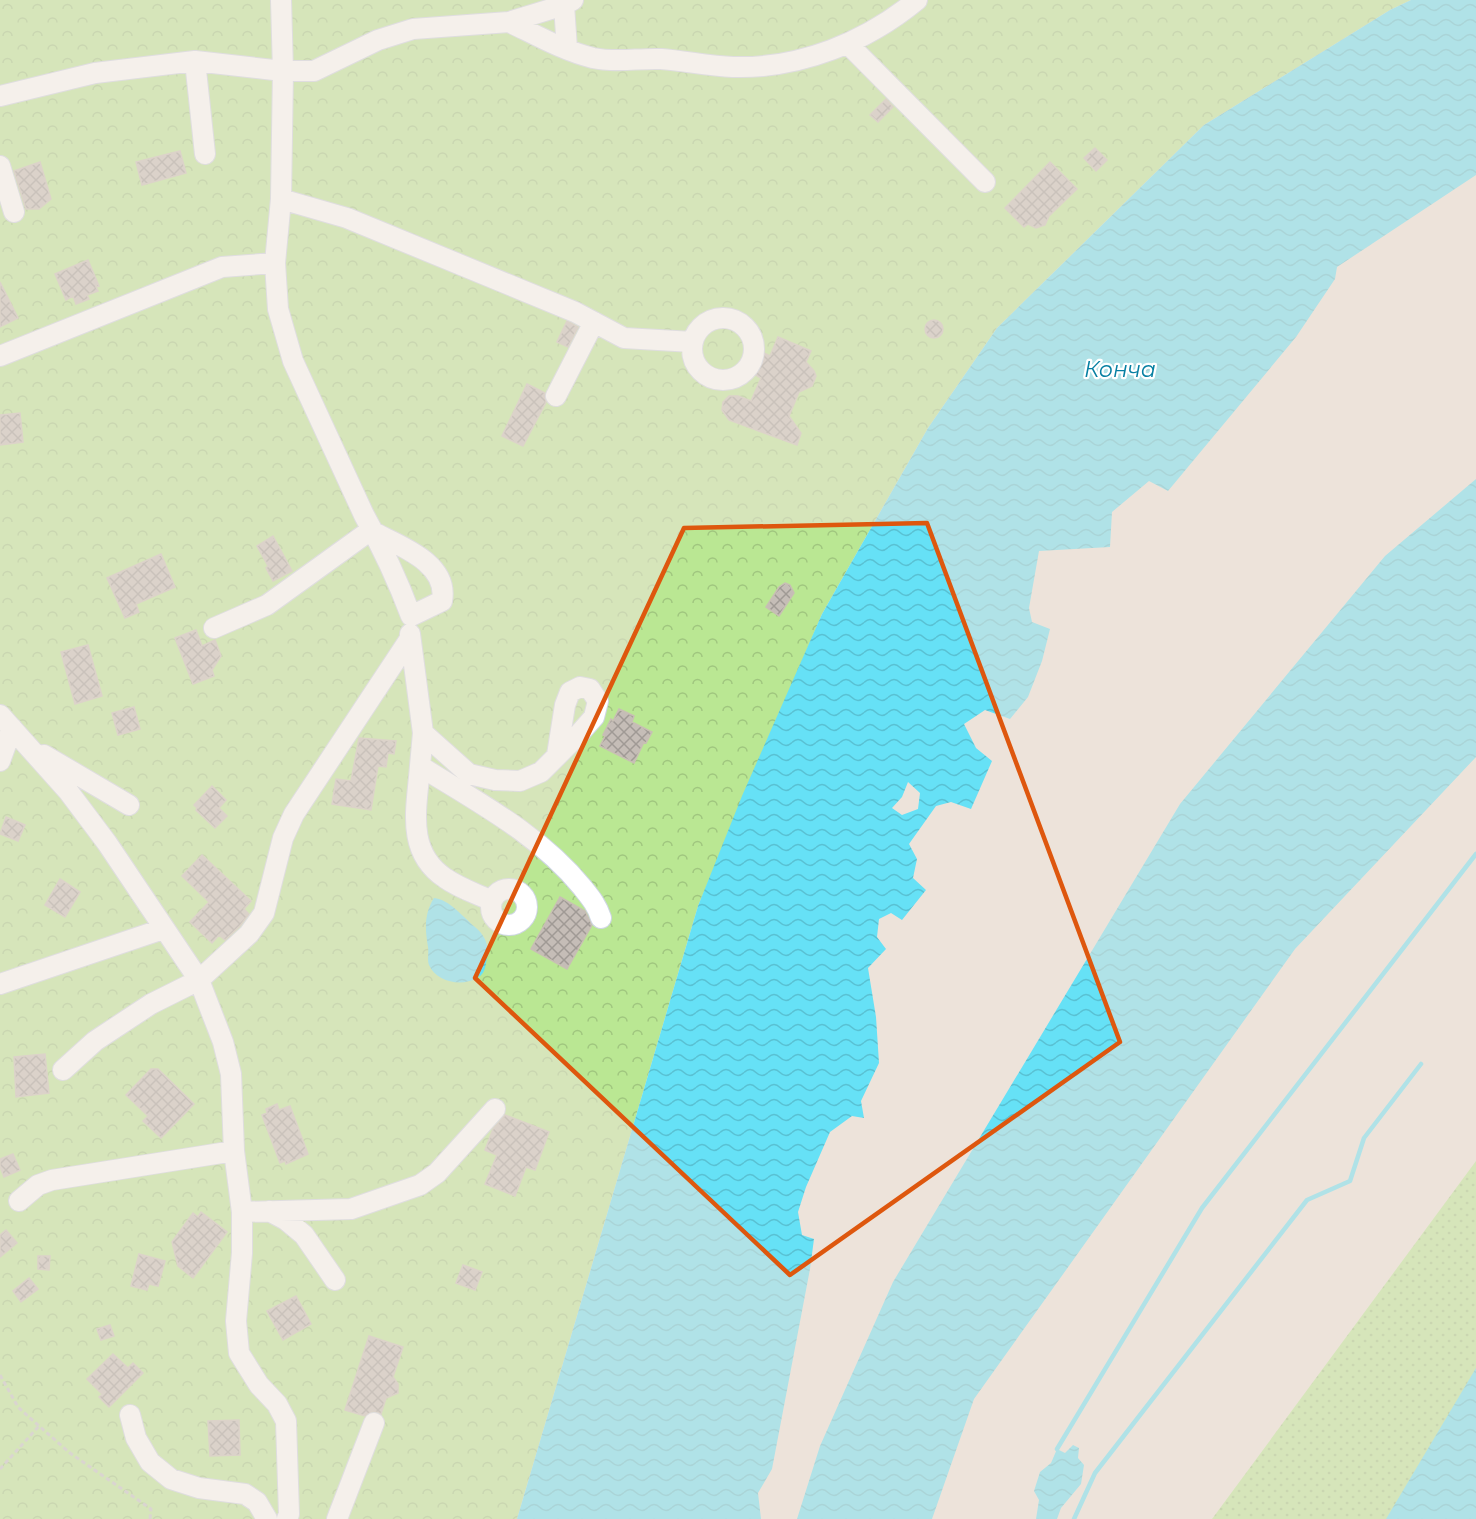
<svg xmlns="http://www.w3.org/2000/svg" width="1476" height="1519" font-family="Montserrat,sans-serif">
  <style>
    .grass { fill: url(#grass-dots) }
    .forest { fill: url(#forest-crowns) }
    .water { fill: url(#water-waves); fill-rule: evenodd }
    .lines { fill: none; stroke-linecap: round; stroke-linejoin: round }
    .stream { stroke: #66e1f6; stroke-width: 4.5 }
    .building { fill: url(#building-cross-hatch); stroke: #c8bfb4; stroke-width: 1.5 }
    .minor-casing { stroke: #cfd6e4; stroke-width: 22 }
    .path { stroke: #c3c3c3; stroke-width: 3; stroke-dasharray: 4.5 3; stroke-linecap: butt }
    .minor { stroke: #fff; stroke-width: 20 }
    .marked { fill: none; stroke: #de570e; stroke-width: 4.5; stroke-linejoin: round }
    .labels { text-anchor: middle; stroke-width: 4.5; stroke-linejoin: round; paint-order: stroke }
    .water-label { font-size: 22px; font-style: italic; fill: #057fa2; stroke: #fff }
  </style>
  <defs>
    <pattern id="grass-dots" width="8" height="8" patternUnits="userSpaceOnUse" patternTransform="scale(1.5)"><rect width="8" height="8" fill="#bae793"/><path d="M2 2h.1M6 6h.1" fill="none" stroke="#a0c67f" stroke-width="1.8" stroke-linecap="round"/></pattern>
    <pattern id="forest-crowns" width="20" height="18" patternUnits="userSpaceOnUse" patternTransform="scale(1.5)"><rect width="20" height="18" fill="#bae793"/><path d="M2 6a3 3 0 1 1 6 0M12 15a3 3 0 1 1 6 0" fill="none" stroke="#a0c67f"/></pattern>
    <pattern id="water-waves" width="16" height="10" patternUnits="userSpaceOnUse" patternTransform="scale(1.5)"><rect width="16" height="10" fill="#66e1f6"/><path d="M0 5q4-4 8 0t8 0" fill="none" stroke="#59c1d3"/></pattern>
    <pattern id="building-cross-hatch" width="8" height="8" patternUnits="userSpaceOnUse" patternTransform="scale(1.5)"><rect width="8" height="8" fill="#c5bdb7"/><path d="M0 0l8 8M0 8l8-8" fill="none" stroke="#a09a95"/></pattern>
  </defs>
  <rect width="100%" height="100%" fill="#ede3da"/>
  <path class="grass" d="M1476 1161V1519H1212Z"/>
  <path class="forest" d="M0 0H1411L1390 10 1204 125 997 328 928 428 822 614 698 906 517 1519H0Z"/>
  <path class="water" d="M1411 0H1476V175L1337 267 1335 279 1296 337 1168 491 1149 481 1112 512 1110 547 1039 551 1029 608 1032 622 1050 629 1042 661 1028 697 1010 719 985 710 964 724 976 748 992 761 971 809 951 802 936 806 909 844 917 859 913 878 926 890 902 920 891 913 879 919 877 937 886 949 868 968 876 1017 879 1063 861 1101 864 1118 852 1116 830 1132 806 1187 798 1212 802 1235 814 1239 810 1269 772 1469 758 1493 761 1519H517L698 906 742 796 822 614 928 428 997 328 1204 125 1390 10ZM908 782 920 793 918 809 902 815 892 808 902 797Z
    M1476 479V757L1295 949 974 1399 932 1519H797L820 1446 893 1282 1180 804 1385 556Z
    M434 898C449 899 464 918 475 927 487 937 490 948 486 963 485 970 483 975 477 978 462 987 436 982 429 965 427 960 429 953 428 947 425 929 424 914 434 898Z
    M1476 1368V1519H1386Z
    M1073 1445 1079 1448 1078 1458 1084 1465 1081 1484 1061 1508 1057 1519H1036L1039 1500 1034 1491 1040 1472 1051 1463 1057 1449 1065 1453Z"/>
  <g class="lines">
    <path class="stream" d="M1057 1449 1202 1208 1476 854
      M1074 1519 1095 1473 1307 1200 1350 1181 1364 1138 1421 1064"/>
  </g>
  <path class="building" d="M886 99 893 107 878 122 870 115Z
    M1095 148 1107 160 1096 171 1084 158Z
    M180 151 186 173 142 185 136 162Z
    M40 162 51 199 39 209H26L14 171Z
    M1050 162 1077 189 1049 216 1045 225 1036 228 1028 224 1024 227 1005 208Z
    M88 260 99 286 96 287 98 291 87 295 89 299 76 304 73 296 66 300 55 274Z
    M0 282 18 318 0 327Z
    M925 329a9 9 0 1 1 18 0a9 9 0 1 1-18 0Z
    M567 321 578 327 568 347 557 342Z
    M778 337 811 351 806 362 814 371 816 376 812 386 799 392 789 416 801 433 797 445 729 420 722 410 723 402 729 396H738L751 401 761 378 755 375 764 353 770 356Z
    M527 384 545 393 546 402 523 446 502 436Z
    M20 413 23 442 0 445V415Z
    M273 536 292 571 273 581 266 568 268 566 257 546Z
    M161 554 175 587 136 604 139 612 125 618 107 578Z
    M785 583 790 585 794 593 779 616 766 607 779 587Z
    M196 630 202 646 215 640 221 656 212 670 214 676 193 684 175 638Z
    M88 645 102 696 75 704 61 652Z
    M134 707 140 729 118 735 112 713Z
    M619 709 634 716 632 722 652 732 646 743 644 742 634 763 600 746 605 736 603 735 611 719 613 721Z
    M359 738 396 741 394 754 388 753 386 767 378 766 371 810 332 804 336 779 351 781Z
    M212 786 226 800 219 808 227 816 215 828 196 810 197 808 194 805Z
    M6 817 25 825 18 841 0 834Z
    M202 855 251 901 244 909 249 914 240 926 225 940 219 935 212 943 190 922 209 902 182 876Z
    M60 879 80 892 65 917 45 905Z
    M560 897 585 911 592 925 567 969 531 949Z
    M45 1054 49 1093 16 1097 14 1057Z
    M151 1069H158L194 1104 161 1138 143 1121 148 1116 126 1095Z
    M277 1104 279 1110 290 1106 308 1154 286 1164 285 1161 280 1163 262 1115 267 1113 266 1109Z
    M505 1115 549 1132 535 1170 526 1167 515 1196 485 1184 497 1155 485 1150 493 1129Z
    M13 1154 20 1170 4 1177 0 1167V1159Z
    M201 1212 227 1232 193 1278 178 1266 172 1242 193 1213 198 1217Z
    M6 1230 17 1243 0 1257V1235Z
    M139 1254 165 1261 158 1286 149 1284 147 1290 131 1286Z
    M38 1256H50L49 1270 38 1269Z
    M463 1265 482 1272 475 1290 456 1283Z
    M29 1278 38 1289 21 1302 13 1291Z
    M296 1296 311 1324 283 1340 267 1311Z
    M110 1325 114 1336 101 1340 97 1329Z
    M369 1336 403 1347 393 1377 398 1384V1393L386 1398 381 1414 373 1411 365 1416 345 1410Z
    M113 1354 128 1368 133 1363 143 1373 109 1407 99 1397 102 1394 87 1379Z
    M239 1420 240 1455 210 1456 208 1421Z"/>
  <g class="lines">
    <g class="minor-casing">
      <path id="minor" d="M281 0 283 71H314L378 40 413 29 509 22 564 5 573 0
        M564 5 567 49
        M509 22C536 35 564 51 593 58 616 63 638 58 661 59 685 61 709 66 733 67 800 69 866 42 917 0
        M848 44 985 182
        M195 61 205 154
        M0 96 95 73 195 61 283 71 281 199 275 263 278 309 293 361 364 515C382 547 398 581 411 616L442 601C449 563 400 546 373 532L364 535 267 605 214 628
        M0 166 14 212
        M281 199 347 218 575 312 624 338 693 342
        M692 349a31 31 0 1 1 62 0a31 31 0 1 1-62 0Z
        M0 356 222 267 275 263
        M556 396 594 322
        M410 634 423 733 420 766C477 802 539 834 582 887 590 897 597 905 601 918
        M0 715 68 791 107 843 199 980 223 1042 231 1074 234 1151 242 1212V1253L236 1321 239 1353 259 1385 277 1404 286 1421 289 1514 287 1519
        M423 733 469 774 495 780 520 781 541 772 579 734 594 717 598 701 590 689 580 687 570 692 565 705 557 755
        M44 755 129 805
        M0 761 12 728
        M420 766C417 807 405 851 445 878 459 888 477 894 492 901
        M491 907a18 18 0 1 1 36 0a18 18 0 1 1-36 0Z
        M0 984 163 929
        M63 1070 95 1041 151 1004 199 980 249 934 264 913 283 838 294 814 409 640
        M19 1201 38 1185 52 1180 234 1151
        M269 1211 286 1220 304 1235 335 1280
        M242 1212 351 1209 420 1185 437 1173 495 1109
        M130 1415 136 1438 150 1462 171 1479 199 1488 245 1494 257 1502 267 1519
        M337 1519 374 1423"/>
    </g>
    <path class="path" d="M0 1375 18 1407 39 1426 70 1453 151 1509 150 1519
      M0 1469 39 1426"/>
    <use href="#minor" class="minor"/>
  </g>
  <path d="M0 0H1476V1519H0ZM927 523 1120 1042 790 1275 475 978 684 528Z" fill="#ede3da" fill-opacity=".55" fill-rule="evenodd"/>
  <path class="marked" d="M927 523 1120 1042 790 1275 475 978 684 528Z"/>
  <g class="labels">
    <g class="water-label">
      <text x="1120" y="377">Конча</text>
    </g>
  </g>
</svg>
